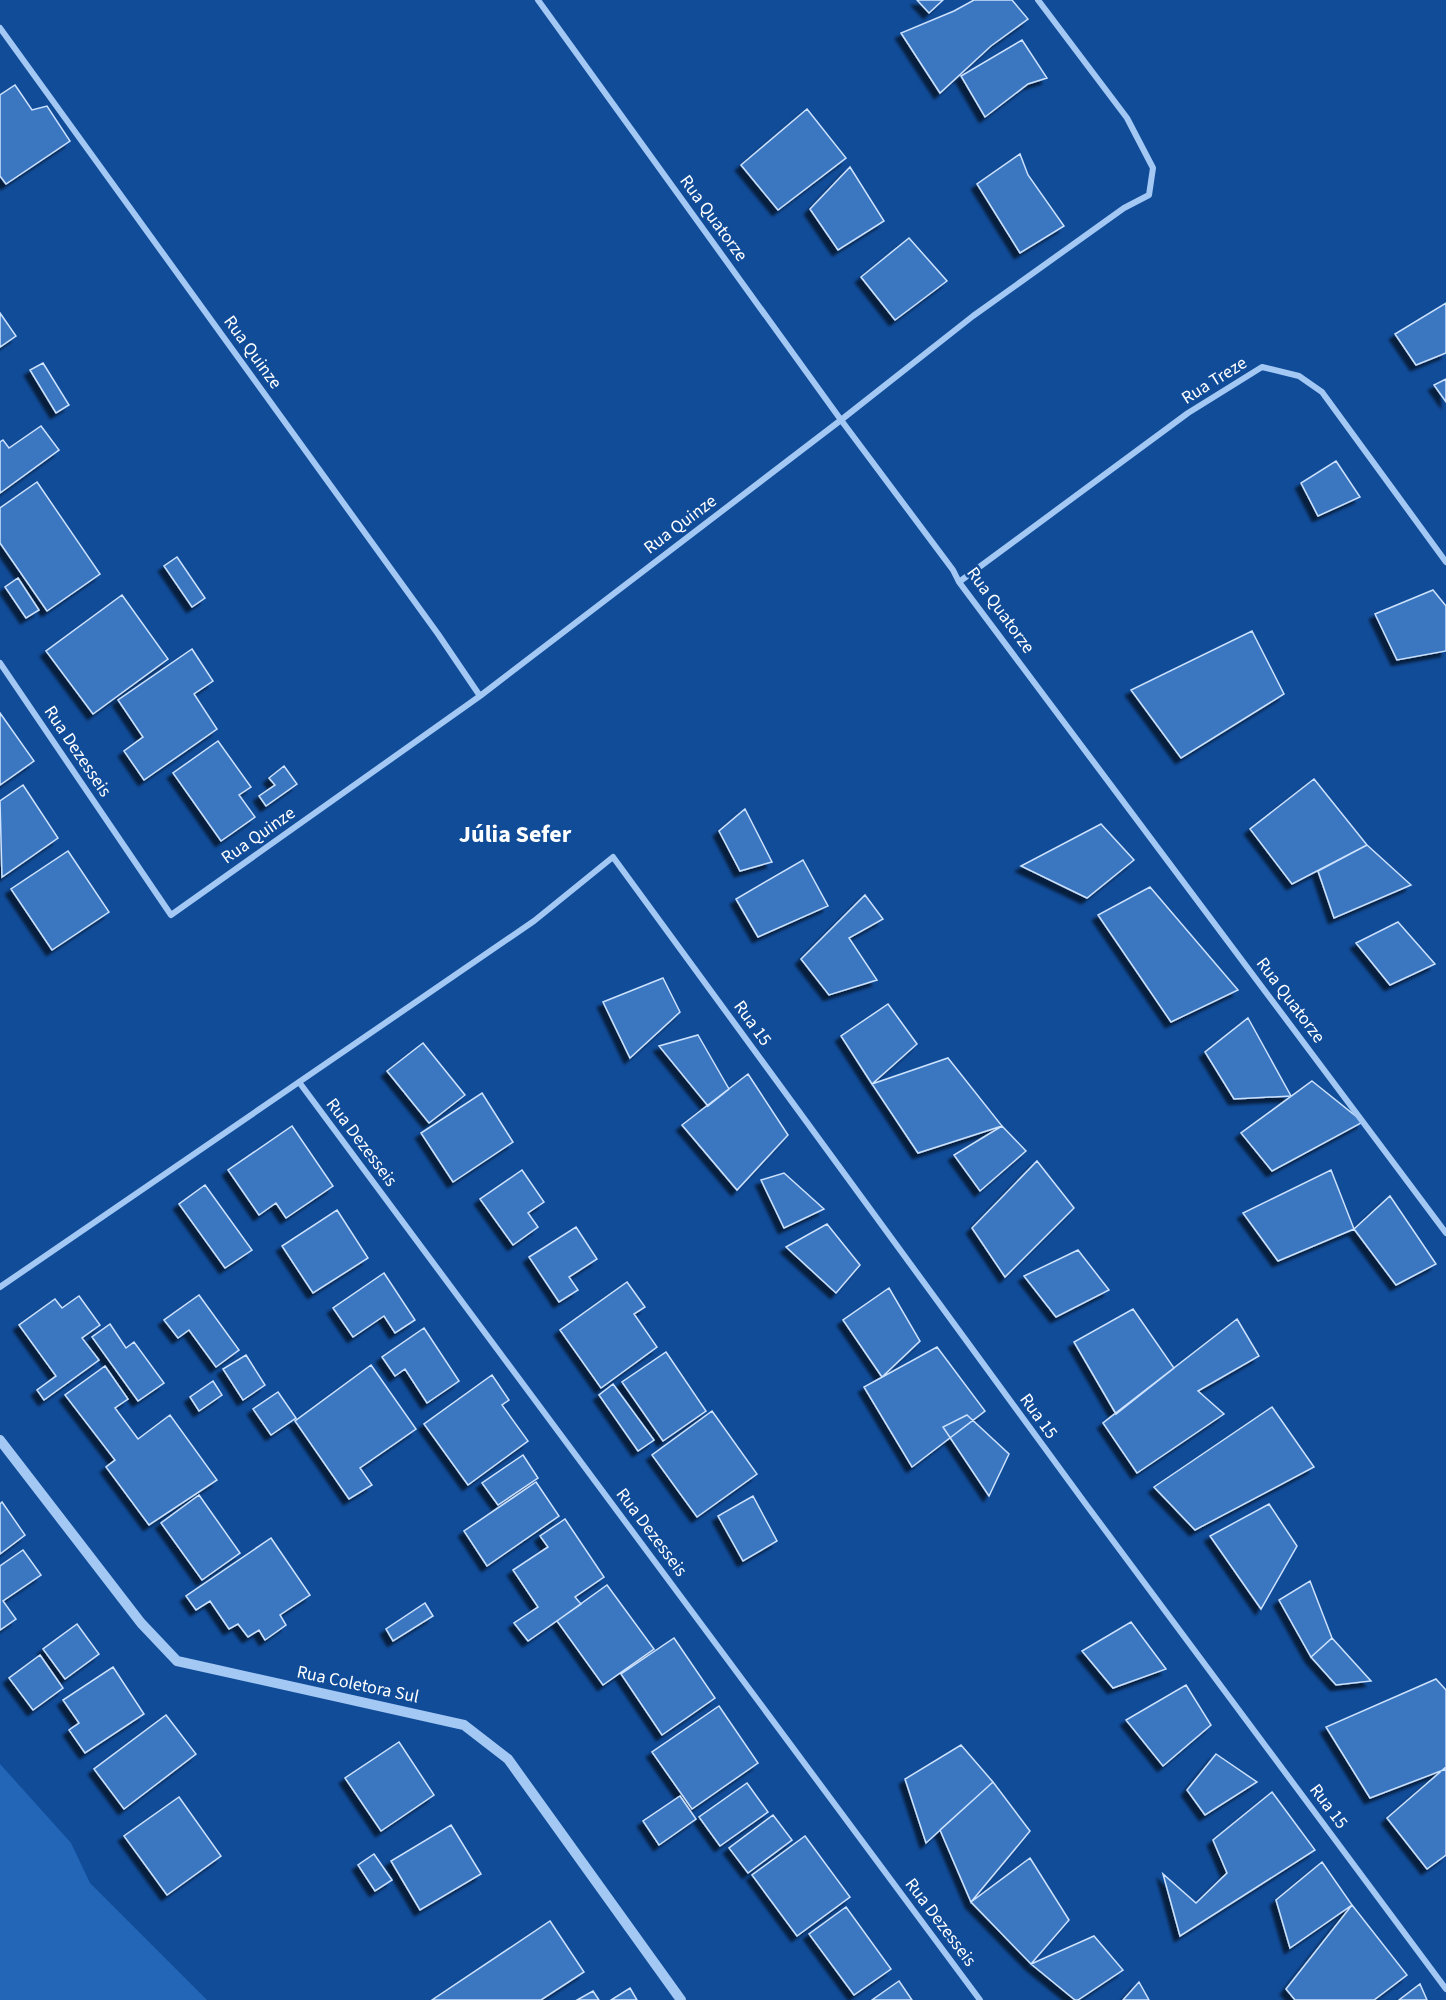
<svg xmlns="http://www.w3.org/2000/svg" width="1446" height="2000" font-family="'Source Sans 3',sans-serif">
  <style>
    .green { fill: #2366b8 }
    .building { fill: #3a76c1; stroke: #cce2fe; stroke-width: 1.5; filter: url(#shadow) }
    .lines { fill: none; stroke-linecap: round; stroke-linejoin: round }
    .minor { stroke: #a3c8f4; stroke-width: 6 }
    .tertiary { stroke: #a3c8f4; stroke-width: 10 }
    .labels { text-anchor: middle; stroke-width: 5; stroke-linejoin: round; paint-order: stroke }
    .street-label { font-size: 18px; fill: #fff; stroke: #114c99 }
    .district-label { font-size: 24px; font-weight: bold; fill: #fff; stroke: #114c99 }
  </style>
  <defs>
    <filter id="shadow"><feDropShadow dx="-5.5" dy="5.5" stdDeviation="1.5" flood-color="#0009"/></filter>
  </defs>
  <rect width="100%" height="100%" fill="#114c99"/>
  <path class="green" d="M0 1764 71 1843 90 1883 207 2000H0Z"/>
  <path class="building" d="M917 0H943L929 13Z
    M974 0H1012L1028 19 991 46 940 93 901 33 954 11Z
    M1022 40 1047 78 1028 84 985 117 961 76Z
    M15 85 32 110 47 106 70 141 6 184 0 176V95Z
    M807 109 846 158 778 210 741 165Z
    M1020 154 1028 175 1064 226 1020 253 977 184Z
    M850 167 884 221 838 250 810 209Z
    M909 238 947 281 895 320 861 277Z
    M1446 303V353L1416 365 1395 334Z
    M0 313 16 336 0 347Z
    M43 363 69 405 56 413 30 370Z
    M1446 379V402L1434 385Z
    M41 426 59 450 0 493V442L3 440 9 448Z
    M1336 461 1360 497 1318 516 1301 483Z
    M37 482 100 574 47 611 0 543V508Z
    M177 557 205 598 192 607 164 566Z
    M18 578 39 610 26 618 5 587Z
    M1433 590 1446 606V651L1397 660 1375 614Z
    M122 595 168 659 93 714 46 651Z
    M1252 631 1284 694 1181 758 1131 690Z
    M192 649 213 681 194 694 217 729 144 780 124 751 143 737 118 700Z
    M0 713 34 761 0 785Z
    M218 741 251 787 239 795 255 817 221 841 173 773Z
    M284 766 297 784 266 806 259 796 275 785 269 778Z
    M1314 779 1367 845 1292 884 1250 829Z
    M23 785 58 838 2 877 0 801Z
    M745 809 772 862 740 871 719 831Z
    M1101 824 1134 860 1087 898 1021 866Z
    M1367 845 1411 885 1334 918 1318 871Z
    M68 851 109 912 52 950 11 889Z
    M803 860 828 906 758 937 736 899Z
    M1150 887 1238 990 1171 1022 1098 915Z
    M865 895 883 919 849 938 877 980 829 995 801 959Z
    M1398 922 1435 964 1390 985 1356 943Z
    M663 978 680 1012 630 1058 603 1002Z
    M888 1004 917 1044 872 1084 841 1036Z
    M1248 1018 1291 1096 1234 1099 1205 1052Z
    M698 1035 729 1089 708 1106 659 1046Z
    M423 1043 465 1095 429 1123 387 1071Z
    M948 1058 1002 1126 918 1153 872 1084Z
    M748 1074 788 1135 737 1190 682 1125Z
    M1312 1081 1363 1122 1272 1171 1241 1133Z
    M482 1093 513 1142 453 1182 421 1133Z
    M292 1126 333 1186 286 1218 276 1203 259 1215 228 1170Z
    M1002 1126 1026 1151 980 1191 954 1155Z
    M1037 1161 1074 1208 1005 1277 972 1228Z
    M522 1170 544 1202 528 1213 538 1227 513 1245 480 1199Z
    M1331 1170 1354 1229 1278 1261 1243 1213Z
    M784 1173 824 1209 784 1228 761 1180Z
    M205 1185 252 1250 225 1268 179 1204Z
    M1390 1196 1436 1264 1396 1285 1354 1229Z
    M337 1210 368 1258 313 1293 282 1246Z
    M827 1224 860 1265 836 1293 786 1247Z
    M576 1227 597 1259 569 1277 578 1290 559 1302 529 1257Z
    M1078 1250 1109 1290 1056 1317 1024 1276Z
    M384 1273 415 1320 395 1333 384 1316 353 1337 333 1308Z
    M627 1282 645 1307 634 1314 657 1347 601 1388 560 1330Z
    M889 1288 920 1341 882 1377 843 1320Z
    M199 1295 239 1350 216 1367 189 1330 178 1338 164 1320Z
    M79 1296 100 1325 82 1338 99 1360 44 1400 37 1390 56 1376 19 1325 55 1299 62 1308Z
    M1133 1309 1174 1368 1116 1414 1074 1342Z
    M1237 1319 1259 1356 1198 1391 1224 1414 1137 1473 1103 1423Z
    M110 1324 126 1348 134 1342 164 1383 138 1401 92 1337Z
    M424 1328 459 1381 427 1403 405 1369 395 1376 382 1357Z
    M937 1347 985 1411 912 1467 864 1387Z
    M666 1352 706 1411 663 1441 622 1382Z
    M246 1355 265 1385 243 1400 223 1369Z
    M371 1365 416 1429 360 1468 372 1485 349 1499 295 1421Z
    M105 1366 128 1399 115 1408 138 1439 170 1415 217 1480 149 1525 106 1467 115 1460 65 1395Z
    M492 1375 509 1400 502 1405 528 1441 468 1485 424 1424Z
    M213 1381 222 1395 199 1411 190 1397Z
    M613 1384 654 1440 638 1451 599 1395Z
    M278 1392 296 1418 271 1435 253 1409Z
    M1272 1407 1314 1467 1195 1530 1154 1487Z
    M712 1411 757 1474 697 1517 652 1455Z
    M967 1415 1009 1454 989 1496 943 1427Z
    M523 1455 538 1478 498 1505 482 1483Z
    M536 1482 559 1516 487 1566 464 1531Z
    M199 1495 240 1553 202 1580 161 1523Z
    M753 1496 777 1541 743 1561 718 1516Z
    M2 1502 25 1535 0 1554V1504Z
    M1269 1504 1297 1546 1261 1609 1210 1536Z
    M565 1519 604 1577 575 1597 581 1604 528 1641 514 1623 538 1607 513 1570 548 1547 540 1536Z
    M271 1538 310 1595 280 1615 286 1625 265 1640 259 1630 248 1637 238 1624 229 1629 210 1601 196 1610 186 1596Z
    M23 1550 41 1575 3 1601 16 1619 0 1630V1566Z
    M1310 1581 1332 1638 1311 1657 1279 1600Z
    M607 1585 654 1649 603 1685 557 1621Z
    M425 1603 433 1616 393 1641 386 1629Z
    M1131 1622 1166 1669 1113 1688 1082 1651Z
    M77 1624 99 1654 65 1679 43 1649Z
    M674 1638 715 1698 662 1735 621 1674Z
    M1332 1638 1371 1681 1336 1685 1311 1657Z
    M40 1655 63 1688 33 1710 9 1678Z
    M113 1667 144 1714 85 1753 69 1730 79 1723 63 1700Z
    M1436 1679 1446 1690V1769L1370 1798 1326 1727Z
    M1186 1685 1211 1725 1163 1766 1126 1720Z
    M719 1706 758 1763 692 1809 652 1752Z
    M166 1715 196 1754 124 1809 94 1769Z
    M399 1742 434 1795 381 1831 345 1778Z
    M961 1745 993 1782 926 1843 905 1779Z
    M1216 1754 1257 1782 1205 1815 1187 1790Z
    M1446 1767V1855L1427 1869 1387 1818Z
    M993 1782 1030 1831 971 1902 940 1830Z
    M747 1783 768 1812 720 1846 699 1817Z
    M1272 1792 1315 1850 1180 1936 1163 1874 1196 1903 1227 1873 1213 1840Z
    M680 1796 696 1819 659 1845 643 1821Z
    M179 1797 221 1856 167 1895 124 1836Z
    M773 1815 792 1840 748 1873 729 1848Z
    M451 1825 481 1874 420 1910 391 1861Z
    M805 1836 850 1897 797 1936 752 1875Z
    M374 1854 392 1880 375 1891 358 1865Z
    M1030 1858 1069 1920 1031 1964 971 1902Z
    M1322 1862 1352 1905 1290 1948 1276 1900Z
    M1352 1905 1407 1975 1374 2000H1295L1286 1989Z
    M846 1907 891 1969 854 1995 809 1934Z
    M550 1921 584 1972 541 2000H432Z
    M1094 1936 1123 1970 1078 2000H1075L1031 1964Z
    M899 1981 912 2000H872Z
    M1139 1982 1149 2000H1123Z
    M1420 1984 1427 2000H1399Z
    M630 1988 637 2000H611Z
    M593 1991 599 2000H577Z"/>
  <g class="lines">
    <path class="minor" d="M538 0 841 420 953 570 959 582 1446 1233
      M0 28 438 634 480 696
      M959 582 1188 413 1262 367 1299 376 1322 392 1446 562
      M0 663 171 915 480 696 841 420 973 316 1124 208 1149 195 1153 168 1127 118 1038 0
      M299 1082 980 2000
      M0 1287 534 921 613 857 1085 1503 1446 1989"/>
    <path class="tertiary" d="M0 1440 141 1623 177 1661 464 1725 508 1759 681 2000"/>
  </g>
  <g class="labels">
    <g class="street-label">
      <text transform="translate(714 218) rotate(54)" y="6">Rua Quatorze</text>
      <text transform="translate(253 352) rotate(54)" y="6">Rua Quinze</text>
      <text transform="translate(1214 380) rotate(-32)" y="6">Rua Treze</text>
      <text transform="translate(680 524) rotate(-37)" y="6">Rua Quinze</text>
      <text transform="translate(1001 610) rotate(54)" y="6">Rua Quatorze</text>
      <text transform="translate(78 751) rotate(56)" y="6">Rua Dezesseis</text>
      <text transform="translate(258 835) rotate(-35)" y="6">Rua Quinze</text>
      <text transform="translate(1291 1000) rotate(53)" y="6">Rua Quatorze</text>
      <text transform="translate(753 1023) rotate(54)" y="6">Rua 15</text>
      <text transform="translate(362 1142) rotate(53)" y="6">Rua Dezesseis</text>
      <text transform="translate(1039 1416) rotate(54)" y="6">Rua 15</text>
      <text transform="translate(652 1532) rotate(53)" y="6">Rua Dezesseis</text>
      <text transform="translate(358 1684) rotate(12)" y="6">Rua Coletora Sul</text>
      <text transform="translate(1329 1806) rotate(53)" y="6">Rua 15</text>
      <text transform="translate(941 1922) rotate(53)" y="6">Rua Dezesseis</text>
    </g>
    <g class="district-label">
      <text x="515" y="842">Júlia Sefer</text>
    </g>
  </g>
</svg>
